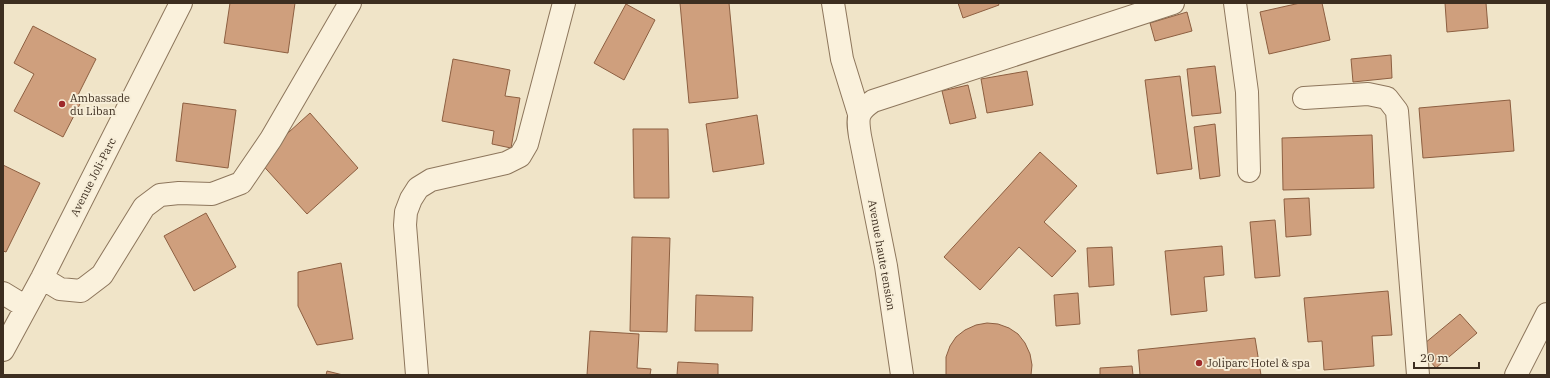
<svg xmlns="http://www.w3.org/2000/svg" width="1550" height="378" font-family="'IBM Plex Serif',serif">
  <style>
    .building { fill: #cf9f7d; stroke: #8d5f41 }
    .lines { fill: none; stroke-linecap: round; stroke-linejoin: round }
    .minor-casing { stroke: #8d765c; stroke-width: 24 }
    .minor { stroke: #faf1dc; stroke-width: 22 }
    .poi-dot { fill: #9e2a2b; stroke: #f7eed8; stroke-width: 1.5 }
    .labels { text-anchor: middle; stroke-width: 4; stroke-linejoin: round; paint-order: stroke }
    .poi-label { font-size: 11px; fill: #3d2e20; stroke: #f7eed8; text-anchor: start }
    .street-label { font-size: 11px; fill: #3d2e20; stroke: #f7eed8 }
  </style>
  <rect width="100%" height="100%" fill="#f0e4c8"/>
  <path class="building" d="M230 3H295L288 53 224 43Z
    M680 3H729L738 98 689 103Z
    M958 3H998L999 5 963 18Z
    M1300 3H1322L1330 40 1269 54 1260 12Z
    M1445 3H1486L1488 28 1447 32Z
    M626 4 655 20 624 80 594 63Z
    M1187 12 1192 31 1155 41 1150 23Z
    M33 26 96 59 78 95 81 102 63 137 14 111 34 74 14 63Z
    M1391 55 1392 78 1353 82 1351 59Z
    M453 59 510 70 505 96 520 98 511 148 492 144 494 131 442 121Z
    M1215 66 1221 113 1192 116 1187 69Z
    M1027 71 1033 105 987 113 981 79Z
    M1180 76 1192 169 1157 174 1145 80Z
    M968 85 976 118 950 124 942 91Z
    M1510 100 1514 151 1423 158 1419 108Z
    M183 103 236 110 228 168 176 161Z
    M310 113 358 168 307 214 258 160Z
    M757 115 764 164 713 172 706 124Z
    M1215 124 1220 176 1200 179 1194 127Z
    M633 129H668L669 198H634Z
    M1372 135 1374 188 1283 190 1282 138Z
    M1040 152 1077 186 1044 222 1076 251 1052 277 1019 247 980 290 944 257Z
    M3 165 40 183 6 252 3 251Z
    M1309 198 1311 235 1286 237 1284 199Z
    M206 213 236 267 194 291 164 236Z
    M1275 220 1280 276 1255 278 1250 222Z
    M632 237 670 238 667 332 630 331Z
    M1222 246 1224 275 1204 277 1207 311 1171 315 1165 251Z
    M1112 247 1114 285 1089 287 1087 248Z
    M341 263 353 339 317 345 298 306V272Z
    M1388 291 1392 335 1372 336 1374 366 1324 370 1322 341 1308 342 1304 298Z
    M1078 293 1080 324 1056 326 1054 295Z
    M696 295 753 297 752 331H695Z
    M1460 314 1477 333 1436 368 1419 348Z
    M987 323 998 324 1009 328 1018 334 1025 343 1030 354 1032 365 1031 375H946V357L950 346 956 337 965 330 976 325Z
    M590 331 639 334 637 368 651 369 650 375H587Z
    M1255 338 1261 375H1140L1138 350Z
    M678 362 718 364V375H677Z
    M1132 366 1133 375H1100V368Z
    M327 371 343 375H326Z"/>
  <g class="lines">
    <g class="minor-casing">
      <path id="minor" d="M833 3 842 59 859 114
        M1235 3 1247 92 1249 171
        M1304 98 1368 94 1387 98 1397 111 1418 375
        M42 278 60 289 81 291 102 275 144 207 160 195 179 193 212 194 241 183 271 139 350 3
        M3 293 26 307
        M3 350 42 278 181 3
        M417 375 405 225 406 212 411 199 418 188 431 180 506 163 520 156 527 144 564 3
        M902 375 886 266 860 136C857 117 857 112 873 101L1173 3
        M1516 375 1547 314"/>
    </g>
    <use href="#minor" class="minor"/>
  </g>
  <g class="poi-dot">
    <circle cx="62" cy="104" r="4"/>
    <circle cx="1199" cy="363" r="4"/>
  </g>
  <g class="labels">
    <g class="poi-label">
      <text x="70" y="102">Ambassade<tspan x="70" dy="13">du Liban</tspan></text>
      <text x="1207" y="367">Joliparc Hotel &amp; spa</text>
    </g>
    <g class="street-label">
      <text transform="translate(93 177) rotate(-63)" y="4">Avenue Joli-Parc</text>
      <text transform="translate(882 255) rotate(80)" y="4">Avenue haute tension</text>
    </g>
  </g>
  <rect width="1550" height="378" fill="none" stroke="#3d2e20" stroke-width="8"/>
  <path d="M1414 362v6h65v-6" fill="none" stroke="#3d2e20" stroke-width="2"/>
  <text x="1420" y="362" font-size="12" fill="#3d2e20" stroke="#f7eed8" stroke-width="3" paint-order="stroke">20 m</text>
</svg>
